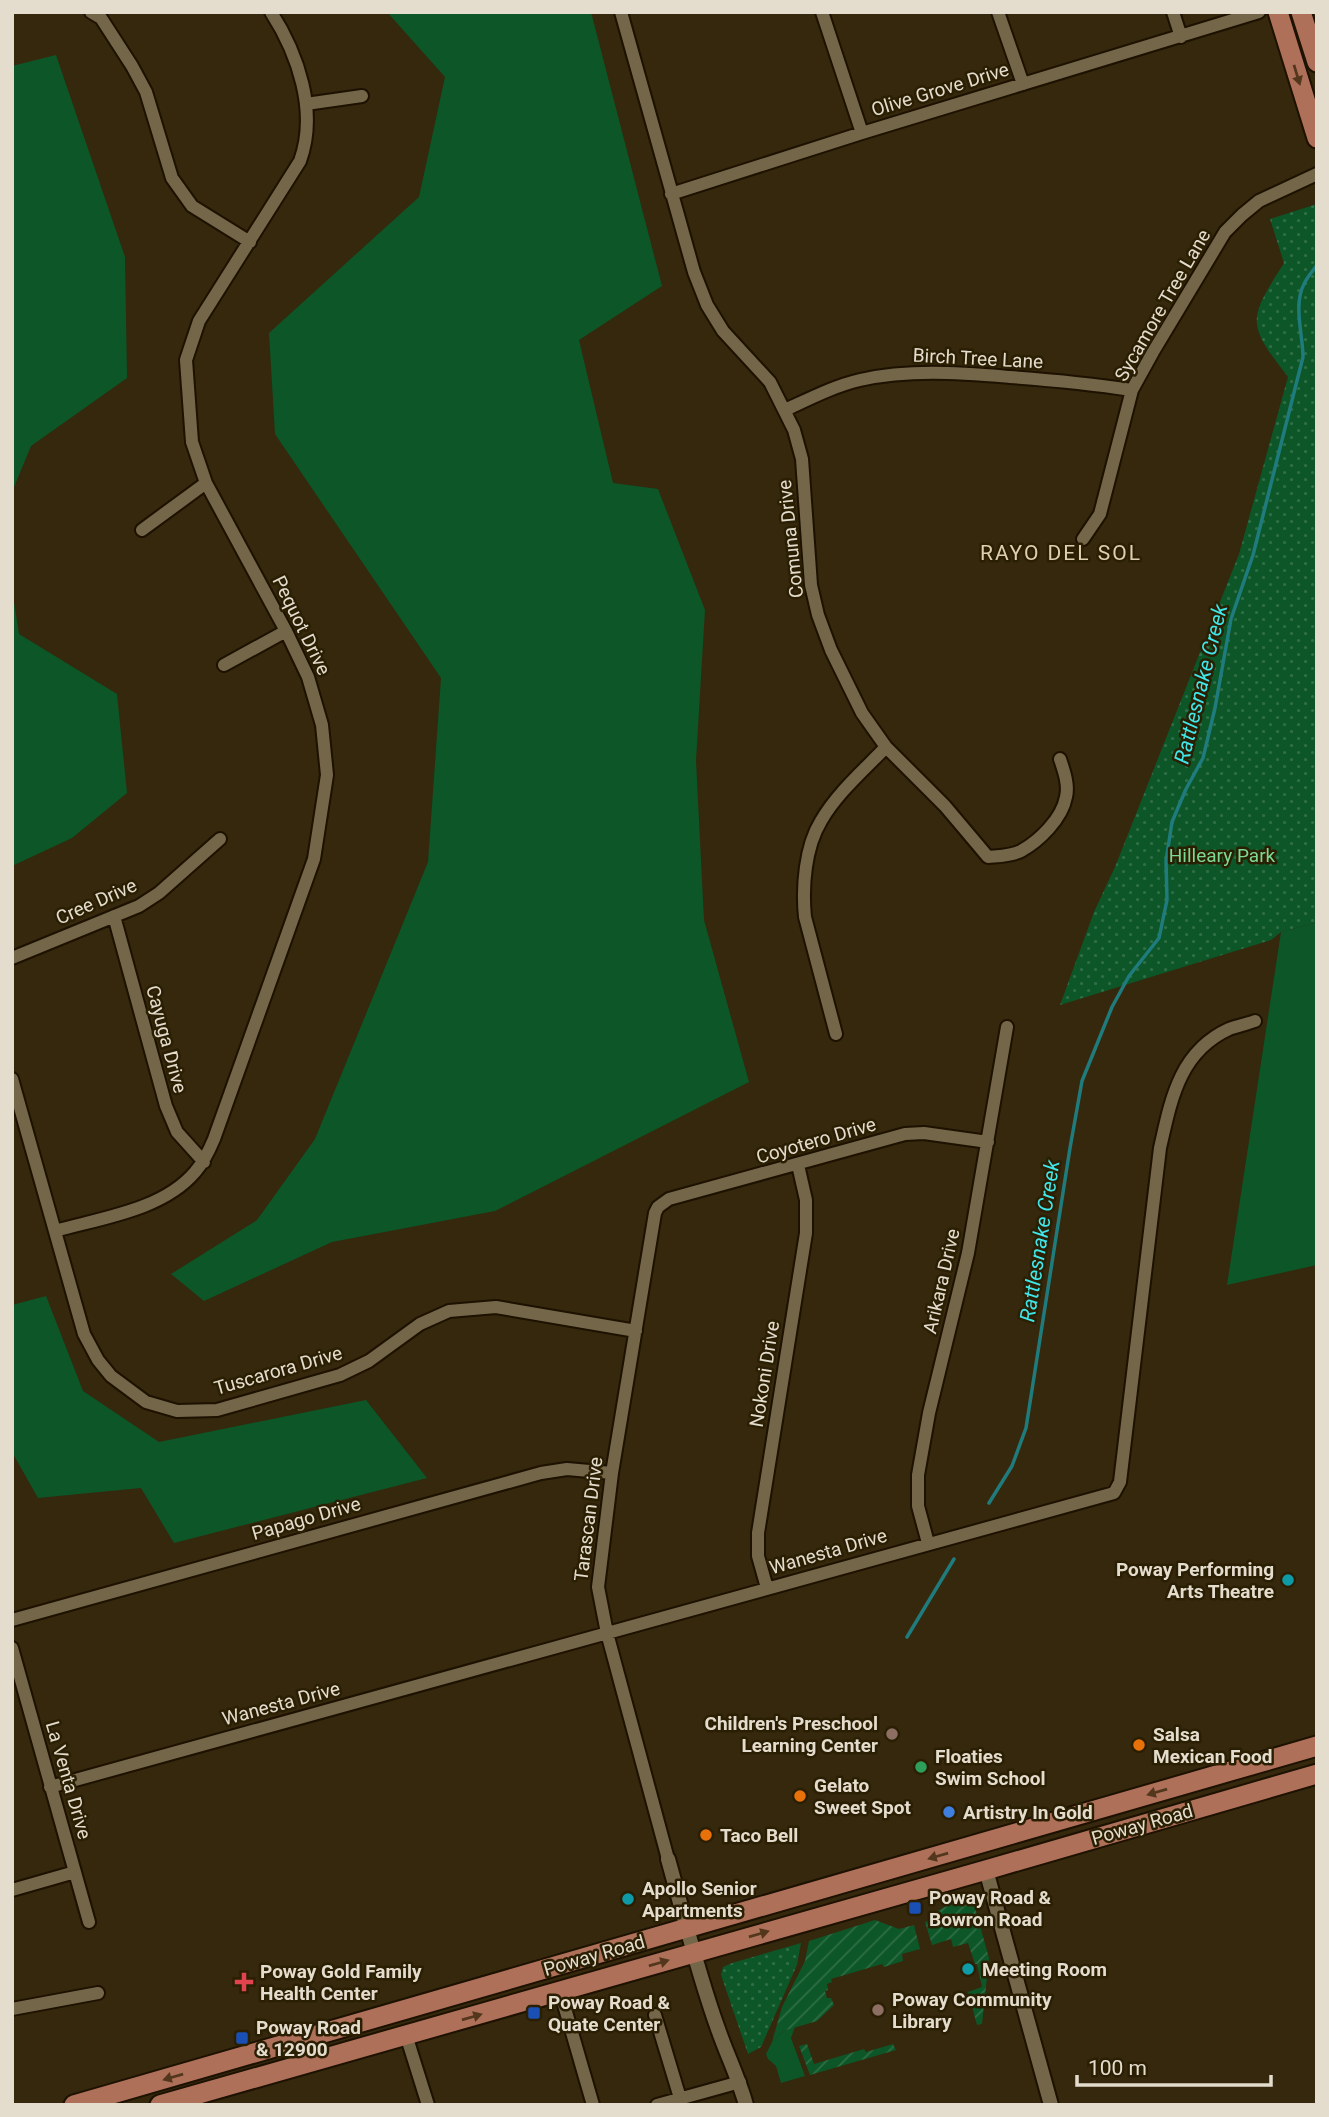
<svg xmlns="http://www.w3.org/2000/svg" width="1329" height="2117" font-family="Roboto,sans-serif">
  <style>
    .grass { fill: #0c5628 }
    .park { fill: url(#park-dots) }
    .garden { fill: url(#garden-furrows) }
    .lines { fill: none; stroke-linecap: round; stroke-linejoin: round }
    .stream { stroke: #207b7d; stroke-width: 3.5 }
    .minor-casing { stroke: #1d1100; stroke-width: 16 }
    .tertiary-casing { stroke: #1d1100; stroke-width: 18 }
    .primary-casing { stroke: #1d1100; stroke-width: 23 }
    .minor { stroke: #746649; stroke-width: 12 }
    .tertiary { stroke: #746649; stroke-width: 14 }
    .primary { stroke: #af7059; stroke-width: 19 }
    .oneway { fill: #53371d }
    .culture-dot { fill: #0f9aa8; stroke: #2b1f03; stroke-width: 2.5 }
    .education-dot { fill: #8d6e63; stroke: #2b1f03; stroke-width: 2.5 }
    .food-dot { fill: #e8710a; stroke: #2b1f03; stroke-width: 2.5 }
    .leisure-dot { fill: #2e9e5b; stroke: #2b1f03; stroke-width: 2.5 }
    .shop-dot { fill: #3f7fe0; stroke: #2b1f03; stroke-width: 2.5 }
    .transit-dot { fill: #1a4fb4; stroke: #2b1f03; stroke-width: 2.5 }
    .health-dot { fill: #e0444e; stroke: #2b1f03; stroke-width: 2.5 }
    .labels { text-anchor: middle; stroke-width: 5; stroke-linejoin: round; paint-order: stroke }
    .street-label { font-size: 19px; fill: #e4dccd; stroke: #2b1f03 }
    .park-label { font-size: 19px; fill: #7cd993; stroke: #2b1f03 }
    .poi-label { font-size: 19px; font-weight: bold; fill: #e4dccd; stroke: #2b1f03; text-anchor: start }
    .neighbourhood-label { font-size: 21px; letter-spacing: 2px; fill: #dfcfaf; stroke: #2b1f03 }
    .water-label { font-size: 21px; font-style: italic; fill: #3fe7ea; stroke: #2b1f03 }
  </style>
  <defs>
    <pattern id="park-dots" width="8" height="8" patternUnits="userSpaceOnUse" patternTransform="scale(1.75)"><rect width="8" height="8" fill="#0c5628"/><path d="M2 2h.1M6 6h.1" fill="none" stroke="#2f6e46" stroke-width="1.8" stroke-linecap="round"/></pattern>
    <pattern id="garden-furrows" width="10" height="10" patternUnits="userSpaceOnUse" patternTransform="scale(1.75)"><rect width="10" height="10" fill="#0c5628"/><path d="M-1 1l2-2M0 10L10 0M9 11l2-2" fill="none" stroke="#2f6e46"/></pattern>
  </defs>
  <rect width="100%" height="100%" fill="#35280d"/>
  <path class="grass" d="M387 12H591L662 286 579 340 613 483 658 489 705 610 696 761 704 920 749 1082 495 1211 332 1242 204 1301 171 1274 257 1220 315 1139 428 862 441 678 275 434 269 333 419 197 445 77Z
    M56 55 125 257 127 378 31 446 12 492V66Z
    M12 589 19 634 117 694 127 793 72 838 12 866Z
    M1317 922V1265L1227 1285 1281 932Z
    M46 1296 83 1391 159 1442 366 1400 427 1478 174 1543 141 1488 38 1498 12 1452V1305Z
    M795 2027 791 2038 805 2076 781 2083 776 2066 768 2059 766 2054 772 2042 783 2031Z"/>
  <path class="park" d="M1317 204V922L1281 932 1271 940 1060 1005 1094 912 1115 867 1239 554 1288 377C1246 323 1248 320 1284 263L1270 219Z
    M801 1943 797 1965 761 2047 748 2054 721 1975 723 1967 732 1963Z"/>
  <path class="garden" d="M968 1894 972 1897 989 1958 982 2024 977 2025 968 1992 982 1987 977 1964H975L968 1943 953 1947 951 1939 932 1945 925 1922 937 1918 935 1912C950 1906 952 1898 968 1894Z
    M875 1920 899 1929 914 1925 920 1949 902 1954 903 1961 884 1967 882 1964 831 1979 832 1982 827 1984 828 1990 825 1991 827 1998H831L834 2005 817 2021 783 2031 772 2042 782 2007 805 1961 809 1941Z
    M807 2044 814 2064 864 2049 866 2052 893 2044 896 2050 810 2075 799 2046Z"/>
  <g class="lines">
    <path class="stream" d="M989 1503 1012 1466 1026 1428 1070 1148 1082 1081 1112 1007 1129 976 1159 938 1167 900 1166 861 1172 822 1186 789 1203 758 1215 708 1231 619 1253 555 1303 357C1303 335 1293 305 1304 284 1307 277 1313 271 1317 265
      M907 1637 954 1559"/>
    <g class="minor-casing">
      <path id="minor" d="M91 12 101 18 132 66 146 92 172 178 192 206 250 242
        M621 12 694 272 707 305 723 331 770 382 794 430 802 459 811 585 818 615 831 650 862 713 886 747 945 806 988 857C998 856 1012 856 1021 851 1039 841 1062 819 1066 797 1069 785 1064 771 1060 759
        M822 12 862 133
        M998 12 1023 84
        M1173 12 1181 37
        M306 104 362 96
        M671 194 862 133 1259 12
        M785 410C809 399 834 386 860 380 910 369 959 373 1010 377 1051 380 1092 384 1132 390
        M142 530 206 483
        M1083 539 1100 514 1132 390 1153 352 1225 232 1242 215 1259 201 1317 174
        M224 665 286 631
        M114 916 166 1106 177 1132 204 1162
        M12 958 139 906 159 893 220 839
        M836 1034 805 917C802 887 805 847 821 821 837 793 864 770 886 747
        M12 1079 84 1334 98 1360 111 1376 146 1402 177 1411 217 1410 340 1375 369 1361 420 1324 449 1311 496 1307 636 1331
        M55 1231C101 1218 163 1210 195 1172 204 1162 209 1151 214 1139L314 859 327 775 322 725 308 677 286 631 206 483 192 442 186 360 199 321 300 161C318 112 298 54 271 12
        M928 1543 918 1506V1475L929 1413 968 1253 1007 1027
        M767 1588 758 1556V1533L806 1233V1200L798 1165
        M12 1620 541 1473 567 1469 612 1473
        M12 1648 89 1922
        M50 1787 1114 1493 1120 1482 1160 1148C1171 1100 1179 1052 1229 1029 1237 1026 1247 1024 1255 1021
        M668 1859 607 1633 598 1587 612 1473 655 1213 658 1207 669 1199 905 1134 924 1133 988 1142
        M12 1890 75 1872
        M560 1991 593 2105
        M12 2009 98 1993
        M655 2015 680 2098
        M406 2035 428 2105
        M657 2105 740 2082"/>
    </g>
    <g class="tertiary-casing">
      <path id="tertiary" d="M668 1859C684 1916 698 1974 718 2029 727 2055 739 2079 746 2105
        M986 1870 1051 2105"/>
    </g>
    <g class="primary-casing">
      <path id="primary" d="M1278 12 1317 138
        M1301 12 1317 62
        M74 2105 1317 1746
        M160 2105 986 1870 1317 1774"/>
    </g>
    <use href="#minor" class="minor"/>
    <use href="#tertiary" class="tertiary"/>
    <use href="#primary" class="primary"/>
  </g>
  <defs><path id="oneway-solid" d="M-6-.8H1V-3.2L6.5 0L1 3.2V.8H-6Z" transform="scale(1.75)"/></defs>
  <g class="oneway">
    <use href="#oneway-solid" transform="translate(1297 75) rotate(73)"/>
    <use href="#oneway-solid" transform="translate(1157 1792) rotate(164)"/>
    <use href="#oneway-solid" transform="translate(938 1856) rotate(164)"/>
    <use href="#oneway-solid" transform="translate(759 1934) rotate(-16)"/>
    <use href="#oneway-solid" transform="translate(659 1963) rotate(-16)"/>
    <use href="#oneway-solid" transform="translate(472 2017) rotate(-16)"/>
    <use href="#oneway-solid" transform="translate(173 2077) rotate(164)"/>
  </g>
  <g class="culture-dot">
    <circle cx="1288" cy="1580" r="7"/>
    <circle cx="628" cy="1899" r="7"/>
    <circle cx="968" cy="1969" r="7"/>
  </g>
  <g class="education-dot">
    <circle cx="892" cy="1734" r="7"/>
    <circle cx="878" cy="2010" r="7"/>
  </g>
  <g class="food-dot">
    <circle cx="1139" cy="1745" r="7"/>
    <circle cx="800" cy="1796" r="7"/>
    <circle cx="706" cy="1835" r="7"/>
  </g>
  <circle class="leisure-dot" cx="921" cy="1767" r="7"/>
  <circle class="shop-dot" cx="949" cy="1812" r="7"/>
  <g class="transit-dot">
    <rect x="908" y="1901" width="14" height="14" rx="3.5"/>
    <rect x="527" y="2006" width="14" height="14" rx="3.5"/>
    <rect x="235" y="2031" width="14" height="14" rx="3.5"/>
  </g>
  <path class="health-dot" d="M240.5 1971.5h7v7h7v7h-7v7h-7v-7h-7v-7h7z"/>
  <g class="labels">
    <g class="street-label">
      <text transform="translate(940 89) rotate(-17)" y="7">Olive Grove Drive</text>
      <text transform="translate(1162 305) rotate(-60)" y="7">Sycamore Tree Lane</text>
      <text transform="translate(978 358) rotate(3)" y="7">Birch Tree Lane</text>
      <text transform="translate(790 539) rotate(-96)" y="7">Comuna Drive</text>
      <text transform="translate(302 625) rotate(64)" y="7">Pequot Drive</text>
      <text transform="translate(96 901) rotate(-24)" y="7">Cree Drive</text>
      <text transform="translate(167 1039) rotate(75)" y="7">Cayuga Drive</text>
      <text transform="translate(816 1140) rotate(-16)" y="7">Coyotero Drive</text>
      <text transform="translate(941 1281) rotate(-77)" y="7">Arikara Drive</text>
      <text transform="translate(278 1370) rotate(-16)" y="7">Tuscarora Drive</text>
      <text transform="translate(764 1374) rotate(-81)" y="7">Nokoni Drive</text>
      <text transform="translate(306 1518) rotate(-16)" y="7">Papago Drive</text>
      <text transform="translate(588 1519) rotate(-83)" y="7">Tarascan Drive</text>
      <text transform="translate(828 1551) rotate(-16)" y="7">Wanesta Drive</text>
      <text transform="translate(281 1703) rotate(-15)" y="7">Wanesta Drive</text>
      <text transform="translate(69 1780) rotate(74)" y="7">La Venta Drive</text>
      <text transform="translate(1142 1824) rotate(-16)" y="7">Poway Road</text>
      <text transform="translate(594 1955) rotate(-16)" y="7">Poway Road</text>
    </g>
    <g class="park-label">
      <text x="1222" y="862">Hilleary Park</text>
    </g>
    <g class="poi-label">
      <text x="1274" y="1576" text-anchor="end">Poway Performing<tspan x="1274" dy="22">Arts Theatre</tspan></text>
      <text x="878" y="1730" text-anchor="end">Children's Preschool<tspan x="878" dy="22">Learning Center</tspan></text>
      <text x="1153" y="1741">Salsa<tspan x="1153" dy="22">Mexican Food</tspan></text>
      <text x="935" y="1763">Floaties<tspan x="935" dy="22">Swim School</tspan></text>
      <text x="814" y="1792">Gelato<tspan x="814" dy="22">Sweet Spot</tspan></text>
      <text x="963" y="1819">Artistry In Gold</text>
      <text x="720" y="1842">Taco Bell</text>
      <text x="642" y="1895">Apollo Senior<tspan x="642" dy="22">Apartments</tspan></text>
      <text x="929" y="1904">Poway Road &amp;<tspan x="929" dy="22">Bowron Road</tspan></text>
      <text x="982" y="1976">Meeting Room</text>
      <text x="260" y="1978">Poway Gold Family<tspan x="260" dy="22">Health Center</tspan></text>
      <text x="892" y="2006">Poway Community<tspan x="892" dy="22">Library</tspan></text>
      <text x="548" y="2009">Poway Road &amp;<tspan x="548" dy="22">Quate Center</tspan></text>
      <text x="256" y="2034">Poway Road<tspan x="256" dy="22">&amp; 12900</tspan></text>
    </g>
    <g class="neighbourhood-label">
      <text x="1061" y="560">RAYO DEL SOL</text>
    </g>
    <g class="water-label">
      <text transform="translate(1201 684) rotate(-76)" y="7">Rattlesnake Creek</text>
      <text transform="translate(1040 1241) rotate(-81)" y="7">Rattlesnake Creek</text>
    </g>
  </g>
  <rect width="1329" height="2117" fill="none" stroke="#e4dccd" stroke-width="28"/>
  <path d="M1077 2075v10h194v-10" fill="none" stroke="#e4dccd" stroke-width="3.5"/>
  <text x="1088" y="2075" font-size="21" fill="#e4dccd" stroke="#2b1f03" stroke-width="5" paint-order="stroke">100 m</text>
</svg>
